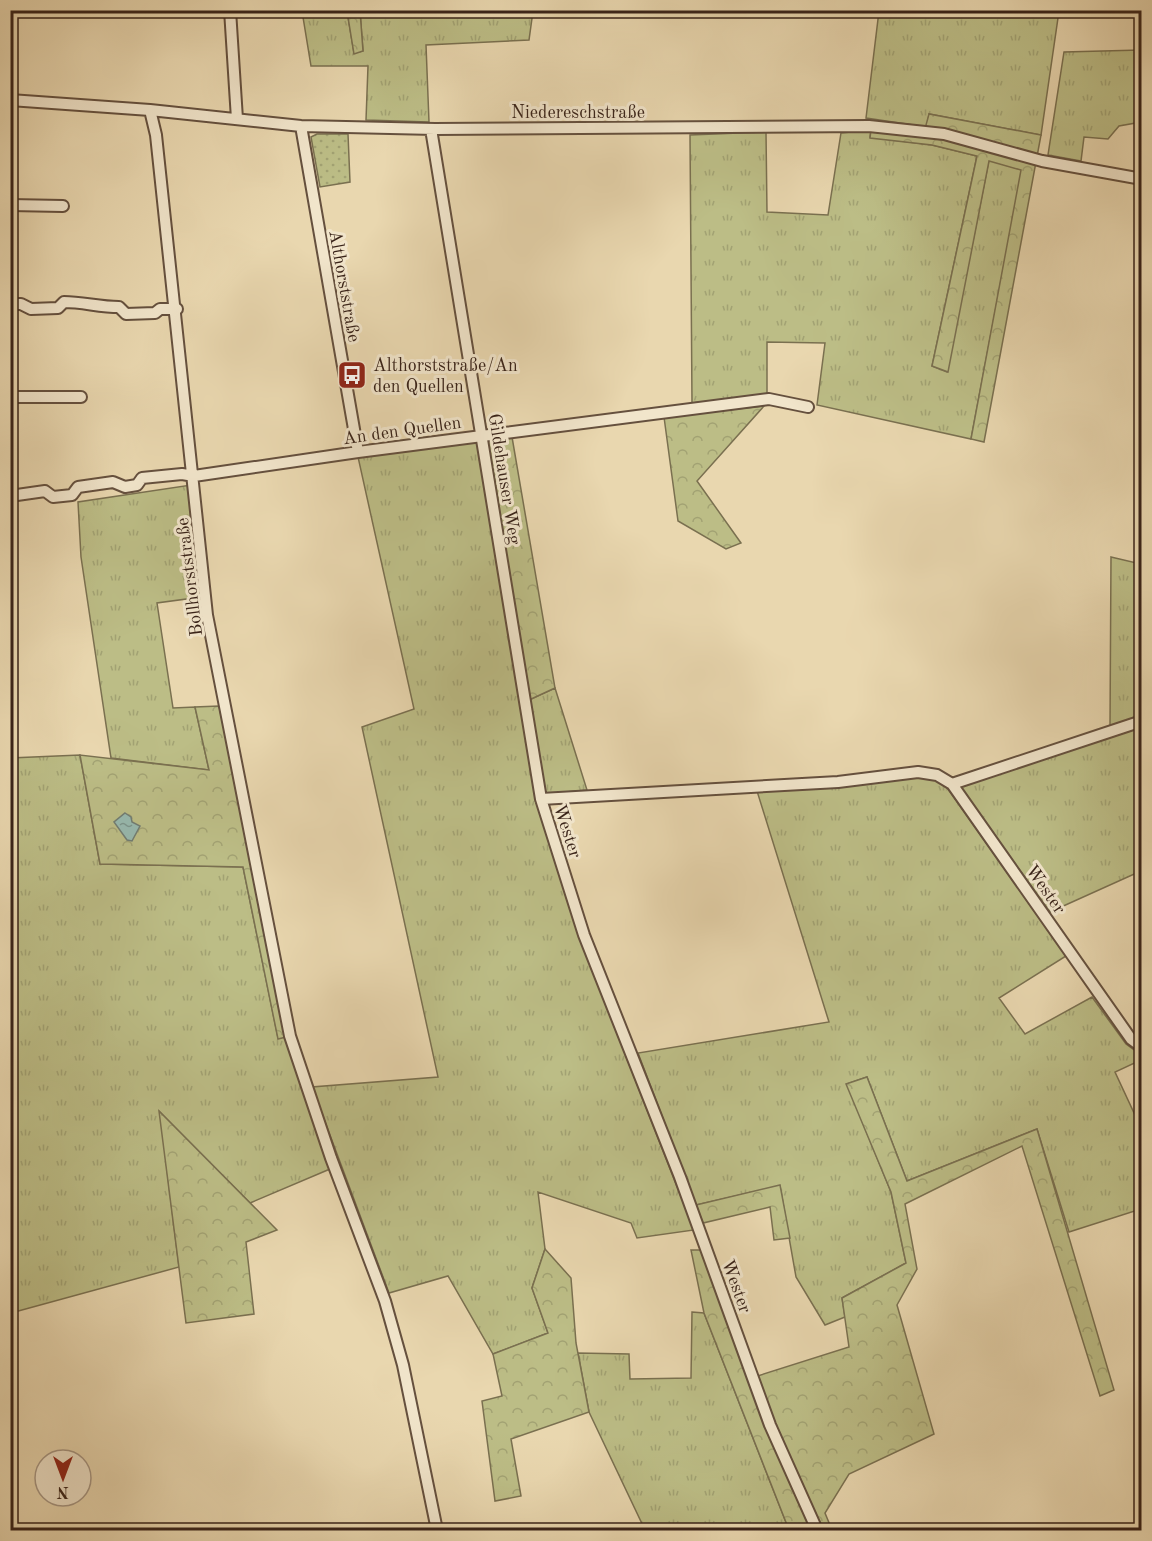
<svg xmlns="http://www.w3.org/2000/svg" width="1152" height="1541" font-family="'Old Standard TT',serif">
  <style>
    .grass { fill: url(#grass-tufts); stroke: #7a7050; stroke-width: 1.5 }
    .forest { fill: url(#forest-crowns); stroke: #7a7050; stroke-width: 1.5 }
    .park { fill: url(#park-dots); stroke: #7a7050; stroke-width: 1.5 }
    .water { fill: url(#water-ripples); stroke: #717d73; stroke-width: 1.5 }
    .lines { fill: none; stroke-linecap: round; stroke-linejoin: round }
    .street-casing { stroke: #65503e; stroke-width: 14 }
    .street { stroke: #f1e5cb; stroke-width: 10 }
    .labels { text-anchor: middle; stroke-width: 6; stroke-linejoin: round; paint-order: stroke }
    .street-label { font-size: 18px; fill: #392319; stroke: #f1e5cb }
    .poi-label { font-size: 18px; fill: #392319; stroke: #f1e5cb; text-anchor: start }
  </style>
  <defs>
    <pattern id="grass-tufts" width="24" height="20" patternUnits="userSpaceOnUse" patternTransform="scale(1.5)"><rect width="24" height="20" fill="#bcbd86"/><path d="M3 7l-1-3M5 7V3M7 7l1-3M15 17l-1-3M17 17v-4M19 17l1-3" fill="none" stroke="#a2a273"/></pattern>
    <pattern id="forest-crowns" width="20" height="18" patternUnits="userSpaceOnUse" patternTransform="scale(1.5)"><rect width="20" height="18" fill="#bcbd86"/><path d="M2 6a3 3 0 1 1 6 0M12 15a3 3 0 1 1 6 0" fill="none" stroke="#a2a273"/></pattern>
    <pattern id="park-dots" width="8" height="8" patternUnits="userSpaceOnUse" patternTransform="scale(1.5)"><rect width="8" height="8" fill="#bcbd86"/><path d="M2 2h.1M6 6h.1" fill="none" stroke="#a2a273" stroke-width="1.8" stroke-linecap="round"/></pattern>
    <pattern id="water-ripples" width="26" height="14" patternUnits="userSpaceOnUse" patternTransform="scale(1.5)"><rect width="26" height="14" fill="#97b9af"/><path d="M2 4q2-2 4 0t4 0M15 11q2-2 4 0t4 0" fill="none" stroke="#7c968e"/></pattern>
  </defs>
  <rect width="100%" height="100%" fill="#e9d7af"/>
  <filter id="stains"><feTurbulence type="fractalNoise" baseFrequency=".00333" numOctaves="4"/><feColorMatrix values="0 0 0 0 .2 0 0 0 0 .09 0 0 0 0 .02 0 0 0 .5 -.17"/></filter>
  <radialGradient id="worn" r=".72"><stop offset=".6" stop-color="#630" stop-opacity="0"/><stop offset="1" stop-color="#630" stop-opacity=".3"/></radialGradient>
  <path class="grass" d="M302 11H347L354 53 363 51 360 11H533L529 40 426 45 429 122 366 120 368 66H311Z
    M879 11H1059L1041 135 929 114 927 127 866 118Z
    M1141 50V122L1119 126 1108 139 1084 137 1081 161 1048 155 1064 52Z
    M871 130 870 137 932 145 977 156 932 366 947 372 989 160 1022 170 971 439 817 405 825 343 767 342V395L692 403 690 135 766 132 767 212 828 215 841 133Z
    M478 441 538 803 580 939 694 1230 637 1238 631 1223 538 1192 545 1249 532 1288 548 1333 493 1354 448 1276 389 1293 312 1087 438 1077 362 727 414 709 358 457Z
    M191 485 201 597 157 603 173 708 195 707 209 770 111 758 81 557 78 502Z
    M1111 557 1141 564 1142 716 1110 726Z
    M555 688 587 790 545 794 529 700Z
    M1141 726V871L1050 912 959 786Z
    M80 755 100 864 243 867 278 1038 285 1037 330 1169 250 1203 160 1112 179 1267 11 1313 10 758Z
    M915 777 935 779 948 789 1066 956 999 998 1025 1034 1092 997 1126 1044 1141 1055V1060L1115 1072 1141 1128V1209L1069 1232 1037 1129 907 1181 867 1077 847 1084 891 1192 906 1263 842 1298 845 1317 825 1325 796 1277 780 1186 696 1205 638 1053 829 1022 757 791 840 787Z
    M692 1312 704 1313 789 1530H645L589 1412 578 1353 629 1354 630 1379 691 1378Z"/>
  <path class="forest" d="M347 11H360L363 51 354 54Z
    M929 114 1041 135 984 442 971 439 1021 170 989 161 948 372 932 366 977 156 932 145 870 138 871 130 923 136Z
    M764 406 697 481 741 543 726 549 678 521 664 417Z
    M512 437 555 688 529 700 486 441Z
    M219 706 290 1036 278 1039 243 867 100 864 80 755 209 770 195 707Z
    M867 1077 907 1181 1037 1129 1114 1390 1100 1396 1022 1146 905 1204 917 1269 897 1305 934 1434 849 1474 825 1513 832 1530H789L704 1313 691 1250H701L748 1379 849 1347 842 1298 906 1263 891 1192 846 1084Z
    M159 1111 277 1230 246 1242 254 1314 186 1323Z
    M780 1185 790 1238 774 1240 770 1207 703 1223 696 1205Z
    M545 1249 571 1278 576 1343 589 1412 511 1439 521 1496 495 1501 482 1401 502 1396 493 1354 548 1333 532 1288Z"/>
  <path class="park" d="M317 134H348L350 182 320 187 311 137Z"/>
  <path class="water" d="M125 813 131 817 132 822 140 826 132 841 127 840 114 822Z"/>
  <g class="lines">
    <g class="street-casing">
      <path id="street" d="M230 10 237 119
        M10 100 150 110 301 126 435 129 869 126 944 134 1042 161 1142 179
        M150 110 156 135 207 615 290 1036 331 1158 385 1301 403 1365 437 1530
        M301 126 358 452
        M431 129 541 799 584 935 680 1177 770 1425 817 1530
        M10 205 63 206
        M10 304H21L31 309 58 308 64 302C83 302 99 307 119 307L126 314 155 313 160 309H177
        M10 397H81
        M10 496 45 491 53 497 72 495 78 487 113 482 125 487 137 485 142 478 182 474 194 476 358 452 769 399 808 407
        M952 784 1142 721
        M541 799 838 782 918 772 937 775 952 784 1131 1039 1142 1047"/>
    </g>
    <use href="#street" class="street"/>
  </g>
  <defs>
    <g id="bus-square" transform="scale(1.5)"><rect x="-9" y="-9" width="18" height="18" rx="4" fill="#8f2418" stroke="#f1e5cb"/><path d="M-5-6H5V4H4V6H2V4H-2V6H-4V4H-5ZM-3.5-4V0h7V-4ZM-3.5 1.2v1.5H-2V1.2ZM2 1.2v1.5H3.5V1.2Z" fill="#fff"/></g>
  </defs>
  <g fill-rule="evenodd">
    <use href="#bus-square" x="352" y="375"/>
  </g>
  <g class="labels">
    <g class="street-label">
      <text x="578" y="118">Niedereschstraße</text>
      <text transform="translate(345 286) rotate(80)" y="6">Althorststraße</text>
      <text transform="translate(402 430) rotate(-8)" y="6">An den Quellen</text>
      <text transform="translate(505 479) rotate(81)" y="6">Gildehauser Weg</text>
      <text transform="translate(189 577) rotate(-97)" y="6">Bollhorststraße</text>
      <text transform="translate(568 831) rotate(72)" y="6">Wester</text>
      <text transform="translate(1046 889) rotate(55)" y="6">Wester</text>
      <text transform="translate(737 1286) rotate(70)" y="6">Wester</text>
    </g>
    <g class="poi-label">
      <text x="373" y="371">Althorststraße/An<tspan x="373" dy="21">den Quellen</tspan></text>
    </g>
  </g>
  <rect width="1152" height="1541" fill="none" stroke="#e9d7af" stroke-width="36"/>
  <rect x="12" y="12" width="1128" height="1517" fill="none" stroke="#392319" stroke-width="3"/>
  <rect x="18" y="18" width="1116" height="1505" fill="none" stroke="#392319" stroke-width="1.5"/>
  <g transform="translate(63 1478) rotate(180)"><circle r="28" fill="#f1e5cb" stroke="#a79784" stroke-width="1.5"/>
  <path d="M0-4.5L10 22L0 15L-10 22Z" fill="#8f2418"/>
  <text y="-9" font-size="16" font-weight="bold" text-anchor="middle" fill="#392319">N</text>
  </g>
  <rect width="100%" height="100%" filter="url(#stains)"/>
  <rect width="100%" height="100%" fill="url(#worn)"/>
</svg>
